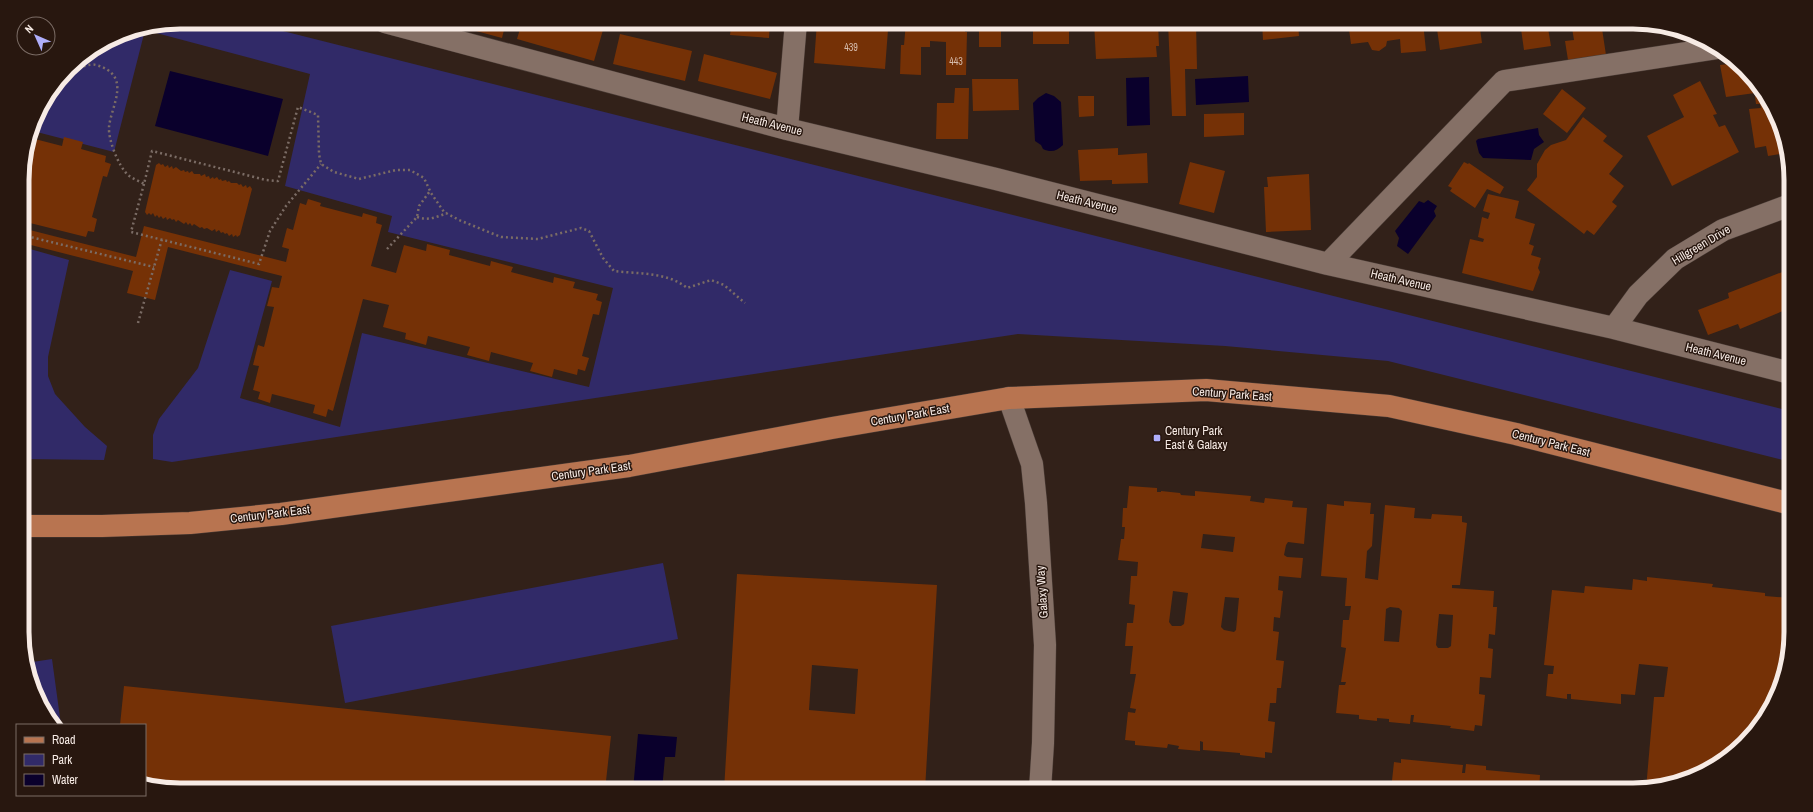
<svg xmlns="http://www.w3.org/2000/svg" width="1813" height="812" font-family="'Archivo Narrow',sans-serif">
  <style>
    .green { fill: #312a68 }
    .water { fill: #0a002c }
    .building { fill: #753106; fill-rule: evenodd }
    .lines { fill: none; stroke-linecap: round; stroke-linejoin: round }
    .minor-casing { stroke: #4a3c36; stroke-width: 23 }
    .major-casing { stroke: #4a3c36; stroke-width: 23 }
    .path { stroke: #7b6c65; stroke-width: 2.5; stroke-dasharray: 2 3; stroke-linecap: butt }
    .minor { stroke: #857066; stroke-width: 22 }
    .major { stroke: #b87450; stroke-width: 22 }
    .poi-dot { fill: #afaefa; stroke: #28170f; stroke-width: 1.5 }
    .labels { text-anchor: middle; stroke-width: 3; stroke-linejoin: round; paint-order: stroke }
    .number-label { font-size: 10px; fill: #d6bcad }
    .street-label { font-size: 12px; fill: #f7ebe5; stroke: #28170f }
    .poi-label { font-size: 12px; fill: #f7ebe5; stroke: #28170f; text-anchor: start }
    .rim { fill: none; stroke: #f7ebe5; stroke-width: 5 }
  </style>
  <rect width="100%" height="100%" fill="#322119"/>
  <path class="green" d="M180 22H247L1790 411 1791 462 1388 361 1225 346 1018 334 172 462 153 459V435L159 419 198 368 230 270 272 281 240 398 340 427 362 333 589 387 613 288 388 232 392 216 285 186 310 74 145 30 114 152 33 131 38 110 76 61 120 34Z
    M23 247 69 260 48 357V376L55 394 85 427 107 446 104 460 23 459Z
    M663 563 678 639 345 703 331 626Z
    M52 659 61 725H53L34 693 26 663Z"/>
  <path class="water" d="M170 71 283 99 268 156 155 126Z
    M1248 76 1249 102 1196 105 1195 79Z
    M1149 77 1150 125 1127 126 1126 78Z
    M1046 93 1054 96 1061 102 1063 145C1057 151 1051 153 1043 149L1041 145 1035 141 1033 103 1038 98Z
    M1538 128 1539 135 1544 142 1534 149 1531 160 1483 158 1479 153 1476 141 1478 139Z
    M1428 200 1437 206 1434 211 1436 216 1408 254 1397 246 1399 238 1395 231 1419 201 1424 203Z
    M638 734 677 737 675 757H665L662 790H633Z"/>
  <path class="building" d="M443 22H506L502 38Z
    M522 22H575L603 30 594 61 517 39Z
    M652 22H681L680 29 652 24Z
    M700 22H770L769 38 730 35 731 27 700 24Z
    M817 22H853L852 27 888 30 885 69 814 63Z
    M906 22H965V32H967L966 75H946V42L930 41V47H921V75L900 74 901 45H904Z
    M979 22H1069V44H1033V28H1001V47H979Z
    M1094 22H1158L1159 46H1156L1157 57 1096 59Z
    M1168 22H1196L1197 69H1185L1186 116H1172Z
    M1262 22H1298L1299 36 1263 40Z
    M1348 22H1423L1426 51 1401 53 1400 39 1387 41 1386 46 1379 51 1372 50 1368 42 1351 44Z
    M1436 22H1479L1482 43 1440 50Z
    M1520 22H1547L1551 46 1524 50Z
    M1571 22H1601L1606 55 1568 60 1565 41 1574 40Z
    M620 34 692 51 685 81 613 64Z
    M704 54 777 73 770 99 698 81Z
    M1737 63 1753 78 1755 93 1726 97 1720 65Z
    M972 79H1018L1019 110 973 111Z
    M1700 81 1717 114 1713 115 1719 127 1725 125 1739 152 1672 186 1647 136 1684 117 1673 95Z
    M1757 82 1779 120 1787 153 1768 156 1766 146 1755 148 1749 109 1761 108 1760 104H1756L1755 96 1759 95Z
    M955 88H969L968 139H936L937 103H954Z
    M1562 89 1586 108 1567 133 1543 114Z
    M1078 96H1094V116L1079 117Z
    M1244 113V135L1204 137V114Z
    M1583 117 1607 136 1603 141 1623 156 1609 174 1624 186 1612 202 1617 206 1594 235 1587 230 1584 234 1527 190 1537 177V164L1545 150 1551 145 1566 140Z
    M64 137 83 142 81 149 106 156 105 162 111 164 107 177 103 176 92 217 97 219 94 232 88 231 86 237 22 221V169L31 138 62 146Z
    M1118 148V155L1147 153 1148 183 1112 184V180L1080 181 1078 150Z
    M1190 162 1225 171 1214 213 1179 204Z
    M1464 162 1468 164 1469 163 1504 187 1500 194 1487 189 1475 208 1450 191 1452 188 1448 186Z
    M159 163 161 165 163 164 165 167 168 165 169 168 172 166 173 169 176 167 181 171 184 170 185 172 188 171 189 173 192 171 194 174H200L201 176 205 174 206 177 209 176 210 179 213 177 214 179 217 177 219 180 221 179 222 181 226 180 227 182 229 181 231 183H237L239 185 241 184 243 187 246 185 247 188 250 186 252 189 240 235 237 237 236 235 233 237 232 234 229 236 227 233 225 234 223 232 221 233 219 230 216 232 215 229 212 231 207 228 204 229 202 227 200 228 194 224 192 226 190 223 188 225 186 222 184 224 178 220 176 222 174 219 172 220 170 218 167 220 166 217 163 219 161 216 159 218 157 215 155 217 153 213 151 215 149 213 147 215 145 212 156 165Z
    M1309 174 1311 230 1266 232 1264 187H1268L1267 177Z
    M1488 194 1519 201 1515 218 1535 224 1529 244 1534 246 1531 255 1541 258 1538 268 1540 272 1533 291 1462 273 1470 239 1483 242 1484 239 1478 237 1482 217 1488 219 1490 213 1483 211Z
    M308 199 321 203 320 206 362 217 363 213 377 217 376 223 382 225 371 266 396 273 404 245 426 251 427 244 450 250 449 255 490 266 491 261 513 267 511 272 553 283 554 277 575 282 573 288 598 294 596 300 602 302 599 315 593 314 582 356 589 358 585 371 578 369 577 375 554 369 552 377 530 371 533 363 491 352 489 361 467 355 470 347 428 336 426 345 405 339 406 333 383 327 389 305 363 299 333 411 328 409 326 417 313 413 315 405 272 394 270 403 258 399 260 392 253 390 259 366 253 365 258 345 264 347 274 307 267 306 272 287 279 288 282 276 168 247 155 300 127 293 133 271 23 243 22 228 136 257 144 226 286 262 289 249 282 247 287 228 293 230 300 203 306 205Z
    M1790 269V308L1740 329 1738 324 1708 335 1698 310 1729 298 1728 293Z
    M1129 486 1157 488V492H1161V491L1180 493 1181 495 1195 496V491L1251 496 1250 501 1264 503 1265 498 1293 501 1292 507 1307 508 1304 544 1288 542 1286 545 1284 555 1287 557 1303 558 1301 578 1279 576 1278 590 1283 591 1280 618 1274 617 1273 631 1279 632 1276 660 1284 661 1281 688H1277L1276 703H1270L1268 721 1275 722 1272 753 1265 752V758L1240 755V753L1203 750V742L1200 741V751L1178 749 1179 746 1168 744 1167 748 1135 745V741L1125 740 1128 712 1135 713 1136 709 1130 708 1136 674H1130L1133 646H1125L1127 623H1133L1135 605 1129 604 1131 576H1137L1138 562 1118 560 1121 539H1124L1125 527H1122L1123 508H1127ZM1203 534 1235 537 1233 552 1201 548ZM1173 591 1188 593 1184 624 1181 626H1172L1169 622ZM1225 597 1239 598 1236 630 1234 632 1224 630 1221 627Z
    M1344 501 1371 503 1370 514H1374L1372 546 1367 551 1365 578 1378 580 1385 505 1415 508 1414 518 1431 519 1432 514 1462 516V522L1467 523 1460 585H1452V588L1494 591 1493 607H1497L1495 635 1489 634 1488 648 1493 649 1491 678 1480 677 1479 694 1485 695 1482 726 1475 725 1474 731 1450 728 1451 726 1413 722 1414 715H1411L1410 724 1389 722V719L1377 718V721L1359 719V715L1336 713 1339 685H1345L1346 682H1341L1346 648 1341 647 1343 620H1349L1351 606H1345L1347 578 1321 576 1327 504 1344 506ZM1390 607 1399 608 1402 611 1399 642 1384 641 1386 609ZM1439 614 1453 615 1451 646 1448 648H1438L1436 645Z
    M737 574 937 585 925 790H724ZM812 665 858 669 855 714 809 710Z
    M1647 577 1713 584 1712 587 1765 593V596L1791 598V632L1779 693 1773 703 1764 702 1763 714H1766L1752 736 1748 739 1736 738 1735 751 1721 763 1684 782 1646 789 1654 697H1664L1668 667 1639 664 1635 695 1621 694V704L1571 699V694H1567V699L1546 696 1548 674H1553L1554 666 1544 665 1552 590 1584 593 1585 586 1632 590 1633 579 1647 581Z
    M124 686 611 736 605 790H228L229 786 181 781 180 790 145 783V725H120Z
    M1401 759 1463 765 1462 773H1465L1466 764 1486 766V770L1540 775 1539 790H1391L1394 762 1401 763Z"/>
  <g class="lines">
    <g class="minor-casing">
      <path id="minor" d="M385 22 787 129 996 179 1328 264 1614 328 1790 373
        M787 129 796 22
        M1328 264 1504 81 1718 48
        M1614 328 1638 295 1675 259 1723 230 1790 205
        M1009 398 1032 464 1036 503 1045 645 1043 743 1040 790"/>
    </g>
    <g class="major-casing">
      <path id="major" d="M23 526H102L190 523 281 514 629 466 832 428 1009 398 1206 390 1389 406 1516 434 1791 504"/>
    </g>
    <path class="path" d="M69 70C77 69 89 63 96 65 133 75 111 106 109 127 108 140 119 167 128 175 133 179 139 181 144 184L152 151 266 180 278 181 298 107 318 115 319 154 321 164 334 172 359 179 396 170H410L424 178 431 193 444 212 459 220 501 237 538 239 581 228 589 231 603 258 614 271C638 274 668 272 687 288L711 280 724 285 745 303
      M144 184 131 232 259 264 270 231 286 206 321 164
      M417 217C428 221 437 217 447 213
      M22 235 154 267
      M387 249 417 217 419 206 430 191
      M138 323 162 239"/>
    <use href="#minor" class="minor"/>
    <use href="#major" class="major"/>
  </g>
  <rect class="poi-dot" x="1153" y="434" width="8" height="8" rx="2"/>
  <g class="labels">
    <g class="number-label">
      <text x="851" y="51">439</text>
      <text x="956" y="65">443</text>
    </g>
    <g class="street-label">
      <text transform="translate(772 124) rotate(14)" y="4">Heath Avenue</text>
      <text transform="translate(1087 202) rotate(14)" y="4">Heath Avenue</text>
      <text transform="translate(1701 245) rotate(-31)" y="4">Hillgreen Drive</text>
      <text transform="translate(1401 280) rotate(13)" y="4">Heath Avenue</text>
      <text transform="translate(1716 354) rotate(14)" y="4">Heath Avenue</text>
      <text transform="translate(1232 394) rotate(4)" y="4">Century Park East</text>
      <text transform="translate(910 415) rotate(-10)" y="4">Century Park East</text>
      <text transform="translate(1551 443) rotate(14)" y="4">Century Park East</text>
      <text transform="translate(591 471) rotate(-8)" y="4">Century Park East</text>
      <text transform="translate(270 514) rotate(-7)" y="4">Century Park East</text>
      <text transform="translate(1042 592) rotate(-94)" y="4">Galaxy Way</text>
    </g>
    <g class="poi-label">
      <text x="1165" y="435">Century Park<tspan x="1165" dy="14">East &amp; Galaxy</tspan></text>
    </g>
  </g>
  <path d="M0 0H1813V812H0ZM180 29H1633A151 151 0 0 1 1784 180V632A151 151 0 0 1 1633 783H180A151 151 0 0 1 29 632V180A151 151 0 0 1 180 29Z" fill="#28170f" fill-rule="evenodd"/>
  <path class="rim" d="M180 29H1633A151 151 0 0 1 1784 180V632A151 151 0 0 1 1633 783H180A151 151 0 0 1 29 632V180A151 151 0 0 1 180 29Z"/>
  <rect x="16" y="724" width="130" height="72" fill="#28170f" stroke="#7b6c65"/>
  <rect x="24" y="737" width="20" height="6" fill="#b87450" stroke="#7b6c65"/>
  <text x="52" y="744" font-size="12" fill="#f7ebe5">Road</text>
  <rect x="24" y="754" width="20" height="12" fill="#312a68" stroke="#7b6c65"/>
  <text x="52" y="764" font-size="12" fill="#f7ebe5">Park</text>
  <rect x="24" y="774" width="20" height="12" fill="#0a002c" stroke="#7b6c65"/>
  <text x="52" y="784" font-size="12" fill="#f7ebe5">Water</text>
  <g transform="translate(36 36) rotate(315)"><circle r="19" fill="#28170f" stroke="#7b6c65"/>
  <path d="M0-3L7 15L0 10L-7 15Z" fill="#afaefa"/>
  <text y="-6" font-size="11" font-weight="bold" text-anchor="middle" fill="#f7ebe5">N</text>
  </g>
</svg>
